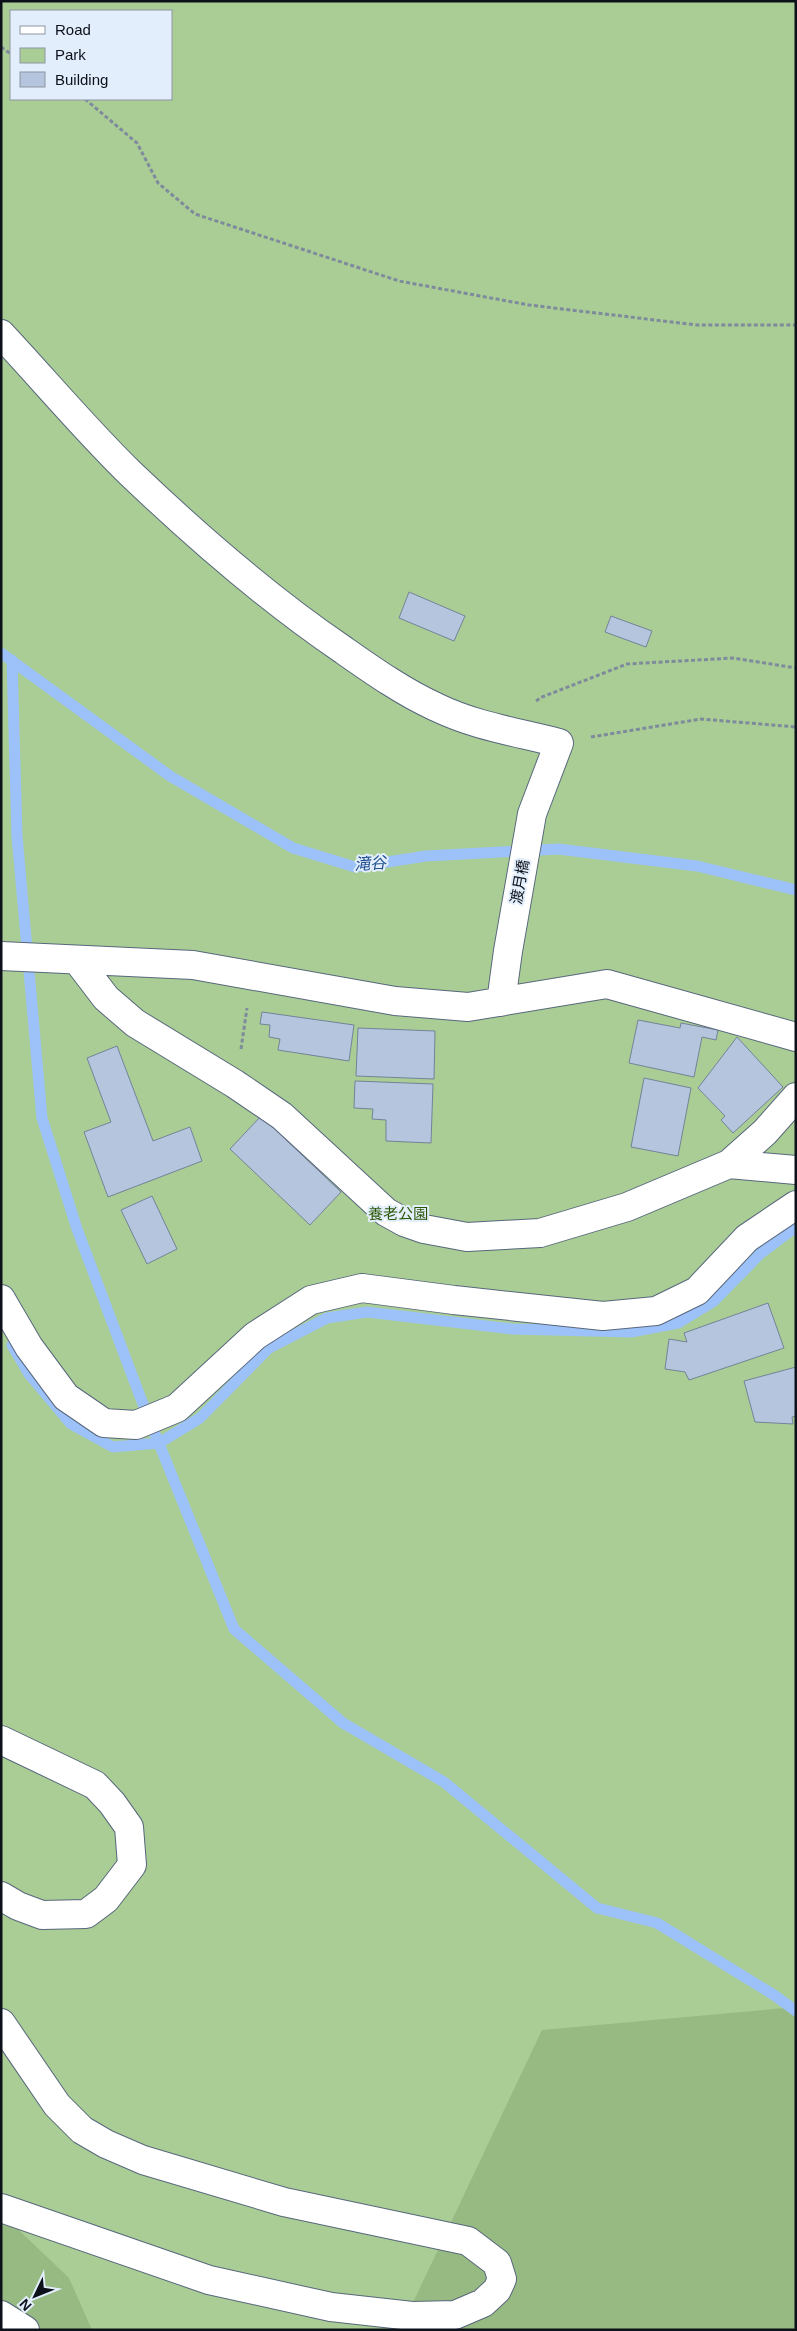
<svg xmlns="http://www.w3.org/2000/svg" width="797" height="2331" font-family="Helvetica,'Noto Sans JP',sans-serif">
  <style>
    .green { fill: #a9cd95; fill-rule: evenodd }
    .forest { fill: #96ba81 }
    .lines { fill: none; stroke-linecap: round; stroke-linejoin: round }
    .stream { stroke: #9cc2f9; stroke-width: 11 }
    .building { fill: #b4c5dd; stroke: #738399 }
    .minor-casing { stroke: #58677c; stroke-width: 30 }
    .path { stroke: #7f8b9d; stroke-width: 3; stroke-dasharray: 4 2.5; stroke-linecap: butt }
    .minor { stroke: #fff; stroke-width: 28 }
    .labels { text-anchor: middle; stroke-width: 4; stroke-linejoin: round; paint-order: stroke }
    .street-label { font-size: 15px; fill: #0c111a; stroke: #e3eefd }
    .park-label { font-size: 15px; fill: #2a5500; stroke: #e3eefd }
    .water-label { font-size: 16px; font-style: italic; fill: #1e4d8d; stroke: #e3eefd }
  </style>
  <rect width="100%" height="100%" fill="#d0e1fa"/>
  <path class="green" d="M1 1H796V2330H1ZM11 11H171V99H11Z"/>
  <path class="forest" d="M796 2007V2330H400L542 2030Z
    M1 2213 69 2278 92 2330H1Z"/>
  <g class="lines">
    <path class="stream" d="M1 653 170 776 293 848 355 867 426 856 558 849 697 866 796 890
      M12 660 17 836 42 1118 77 1229 141 1399 234 1629 343 1723 444 1782 597 1908 657 1923 774 1995 796 2011
      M12 1345 29 1374 71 1424 113 1447 159 1443 200 1418 269 1348 327 1318 367 1312 512 1329 631 1332 678 1323 714 1301 761 1253 796 1227"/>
  </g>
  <path class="building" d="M409 592 465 616 454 641 399 618Z
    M611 616 652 631 646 647 605 632Z
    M262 1012 354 1025 349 1061 278 1050 280 1039 269 1037 270 1025 260 1024Z
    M638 1020 680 1028 681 1023 718 1030 716 1040 702 1037 694 1077 629 1063Z
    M358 1028 435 1031 434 1079 356 1076Z
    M737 1037 783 1087 733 1133 721 1120 725 1116 698 1088Z
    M117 1046 153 1141 190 1127 202 1161 108 1197 84 1132 111 1122 87 1058Z
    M644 1078 691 1088 678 1156 631 1147Z
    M355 1081 433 1084 431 1143 386 1141V1120L372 1119 373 1109 354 1108Z
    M261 1116 341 1192 310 1225 230 1149Z
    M152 1196 177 1249 147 1264 121 1210Z
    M768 1303 784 1348 689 1380 685 1372 665 1369 669 1339 687 1342 684 1333Z
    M796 1367V1416L792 1417 793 1424 755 1422 744 1381Z"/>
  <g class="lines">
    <g class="minor-casing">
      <path id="minor" d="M1 334C44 380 85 429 130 473 196 536 267 598 342 649 372 670 403 692 436 707 475 726 517 732 559 743L532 814 508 951 501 1002
        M1 956 193 965 395 1001 468 1007 607 984 796 1037
        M77 960 106 998 135 1023 235 1084 282 1116 386 1212 404 1222 424 1229 467 1237 540 1233 627 1207 729 1164 796 1170
        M729 1164 765 1132 796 1097
        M1 1299 29 1347 66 1397 104 1423 136 1425 177 1408 255 1336 311 1300 362 1288 454 1300 603 1316 656 1311 697 1291 747 1238 796 1205
        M1 1740 95 1785 112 1803 129 1827 132 1865 106 1899 86 1914 42 1915 18 1906 1 1896
        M1 2023 57 2105 82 2130 106 2144 143 2160 284 2202 468 2241 497 2263 502 2279 497 2290 483 2303 455 2315 412 2316 331 2307 209 2280 1 2208
        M1 2315 25 2330"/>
    </g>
    <path class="path" d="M1 47 11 54
      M85 99 137 143 158 183 195 214 399 281 529 305 697 325H796
      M536 701 542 697 627 664 733 658 796 668
      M591 737 701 719 796 727
      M241 1049 247 1008"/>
    <use href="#minor" class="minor"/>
  </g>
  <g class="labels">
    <g class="street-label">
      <text transform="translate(520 882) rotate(-80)" y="5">渡月橋</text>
    </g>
    <g class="park-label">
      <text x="398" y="1219">養老公園</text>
    </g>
    <g class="water-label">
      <text transform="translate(370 863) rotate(-4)" y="6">滝谷</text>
    </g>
  </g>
  <rect width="797" height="2331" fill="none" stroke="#0c111a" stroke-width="5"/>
  <rect x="10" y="10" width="162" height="90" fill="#e3eefd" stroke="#8d96a2"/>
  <rect x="20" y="26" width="25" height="8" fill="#ffffff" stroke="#8d96a2"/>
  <text x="55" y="35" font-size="15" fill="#0c111a">Road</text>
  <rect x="20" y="48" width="25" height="15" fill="#a9cd95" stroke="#8d96a2"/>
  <text x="55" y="60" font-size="15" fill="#0c111a">Park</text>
  <rect x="20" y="72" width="25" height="15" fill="#b4c5dd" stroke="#8d96a2"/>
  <text x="55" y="85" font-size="15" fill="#0c111a">Building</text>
  <g transform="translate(35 2296) rotate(227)" stroke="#e3eefd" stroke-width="4" paint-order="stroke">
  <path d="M0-4L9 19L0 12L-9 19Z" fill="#0c111a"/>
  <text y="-8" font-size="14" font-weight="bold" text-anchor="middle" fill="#0c111a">N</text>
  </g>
</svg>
